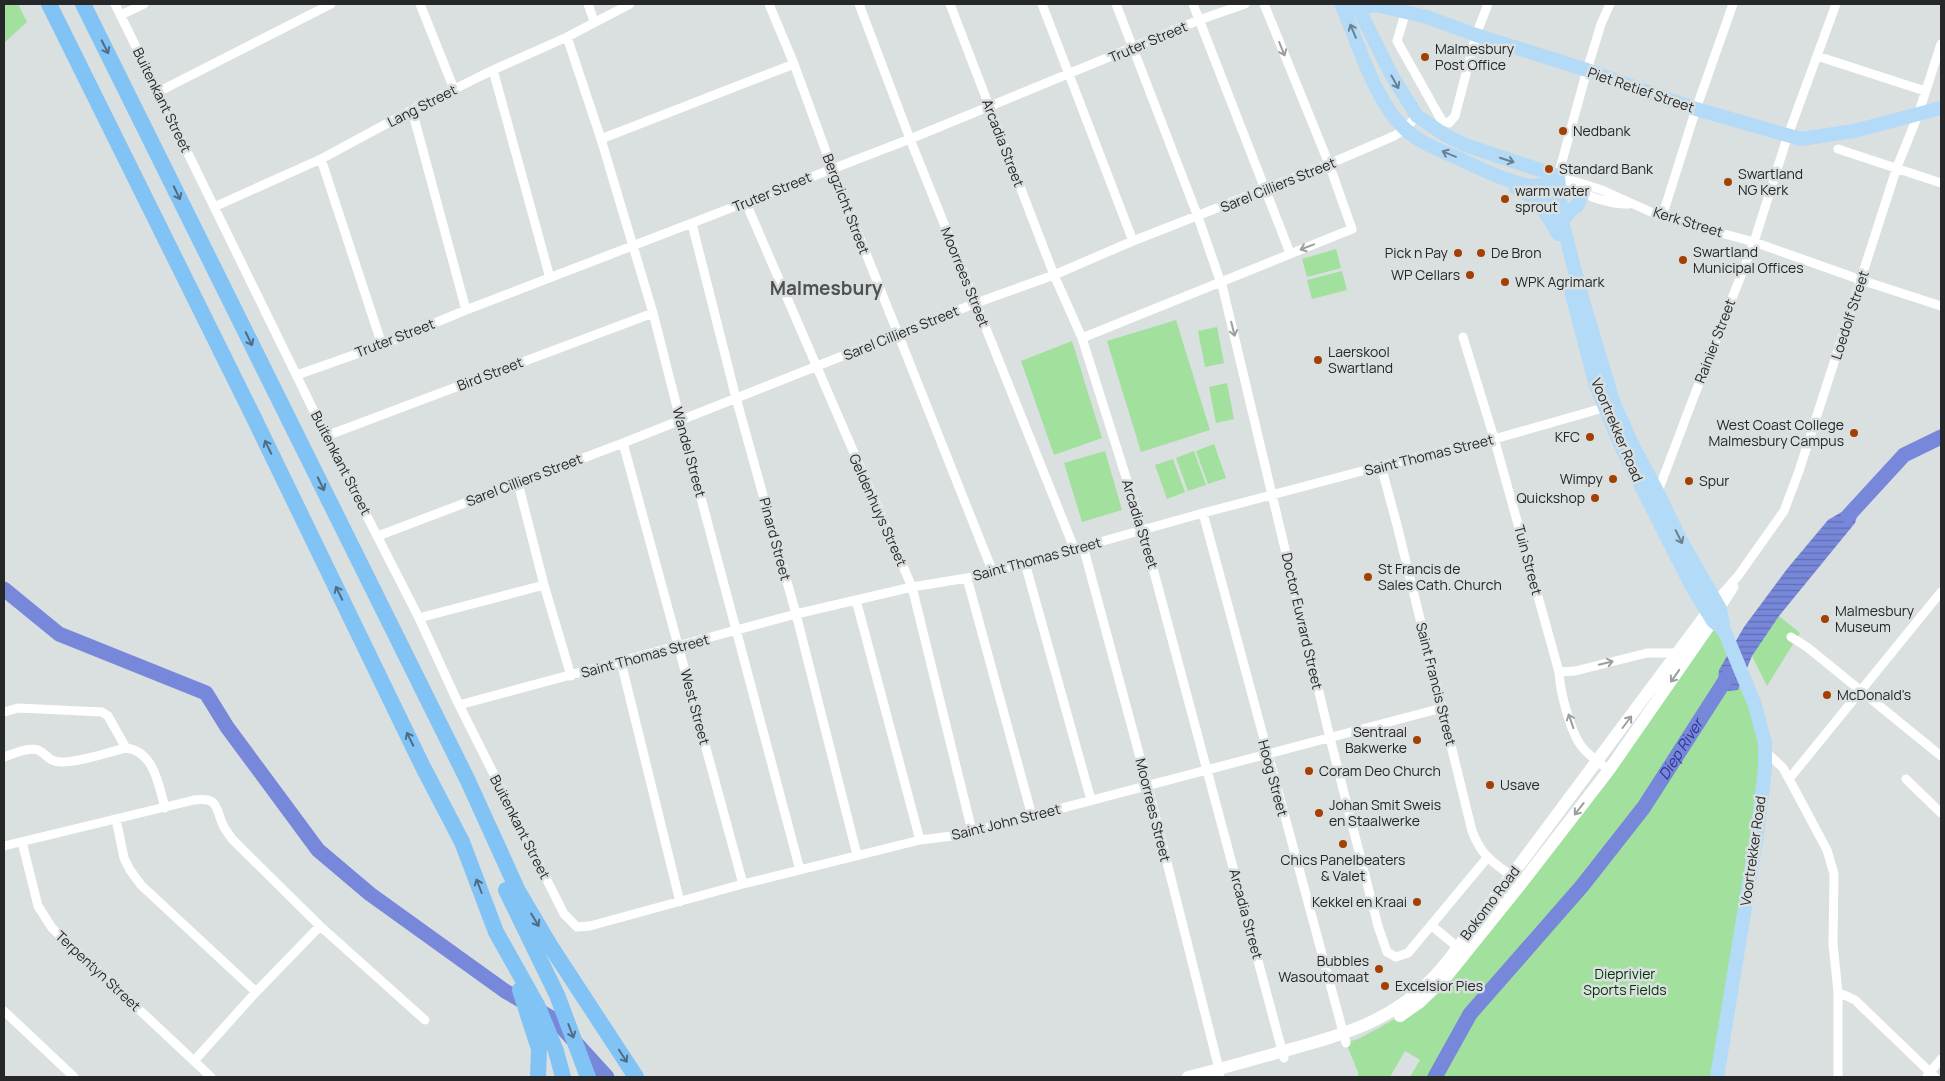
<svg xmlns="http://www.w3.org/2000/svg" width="1945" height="1081" font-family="Manrope,sans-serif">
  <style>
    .green { fill: #a2e19d }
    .water { fill: url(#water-rules) }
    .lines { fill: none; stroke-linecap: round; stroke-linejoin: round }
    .river { stroke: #7787da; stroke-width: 15 }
    .street { stroke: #fff; stroke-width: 9 }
    .secondary { stroke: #fff; stroke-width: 12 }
    .primary { stroke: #b3dbf8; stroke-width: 14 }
    .highway { stroke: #81c3f4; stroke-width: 16 }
    .oneway { stroke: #6c8190 }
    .oneway2 { stroke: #4e6d84 }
    .oneway3 { stroke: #9d9e9e }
    .poi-dot { fill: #a34003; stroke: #dadfe0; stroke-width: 2 }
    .labels { text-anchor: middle; stroke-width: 5; stroke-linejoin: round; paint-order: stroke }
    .street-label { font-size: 14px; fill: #252728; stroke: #dadfe0 }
    .poi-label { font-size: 14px; fill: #252728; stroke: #dadfe0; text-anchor: start }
    .park-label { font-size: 14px; fill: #033503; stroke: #dadfe0 }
    .water-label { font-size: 15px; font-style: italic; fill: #2d3292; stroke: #dadfe0 }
    .district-label { font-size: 19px; font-weight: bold; fill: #4e5252; stroke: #dadfe0 }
  </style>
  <defs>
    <pattern id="water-rules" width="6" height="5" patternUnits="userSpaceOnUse" patternTransform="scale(1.25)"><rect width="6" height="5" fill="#7787da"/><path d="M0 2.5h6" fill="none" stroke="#616eb1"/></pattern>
  </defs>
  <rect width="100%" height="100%" fill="#dadfe0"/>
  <path class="green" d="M4 4H18L27 22 4 43Z
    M1336 249 1341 268 1307 277 1302 259Z
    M1342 271 1347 290 1312 299 1307 280Z
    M1176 320 1210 430 1141 452 1107 341Z
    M1217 327 1224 363 1205 367 1198 331Z
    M1072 341 1102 438 1054 455 1021 361Z
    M1227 383 1234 419 1216 423 1209 387Z
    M1214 444 1226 478 1208 484 1196 451Z
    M1105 451 1122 510 1082 522 1064 463Z
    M1194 451 1206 485 1188 491 1176 458Z
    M1173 459 1185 492 1167 499 1155 465Z
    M1779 616 1800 633 1767 686 1752 656Z
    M1713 621 1765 743 1717 1077H1410L1420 1060 1405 1051 1390 1077H1358V1072L1346 1043 1360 1038 1395 1019 1447 976Z"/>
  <path class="water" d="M1862 500 1855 523 1779 616 1752 656 1738 690 1717 692 1719 670 1744 627 1787 569 1828 520Z"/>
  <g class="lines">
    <g class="river">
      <path d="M1848 516 1904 455 1941 437"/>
      <path d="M4 589 59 634 206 693 227 727 318 850 370 894 466 963 505 991 555 1020 607 1077"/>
      <path id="s1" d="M1435 1077 1470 1014 1582 886 1644 807 1728 676"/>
    </g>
    <path class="street" d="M115 4 326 436 419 618 459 705 564 914 577 927 590 926 743 884 920 840 960 835 1442 708
      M420 4 454 89
      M588 4 594 21
      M769 4 794 64 832 168 992 570
      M859 4 910 139 1074 548
      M950 4 1054 275 1082 338 1143 531 1284 1058
      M1042 4 1133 241
      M1116 4 1198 217 1223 289 1330 738 1378 926 1387 952 1396 957 1408 953 1487 858
      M1193 4 1290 253
      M1610 4 1601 24 1587 70 1558 176 1602 190 1662 217 1754 242 1861 280 1941 306
      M1406 11 1397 41 1442 121 1449 123 1455 116 1476 35 1488 4
      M121 15 144 4
      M567 37 601 139 653 313 680 419 800 870
      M1817 56 1925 91
      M493 70 550 278
      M158 92 331 4
      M412 110 466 310
      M601 139 794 64
      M1838 149 1941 183
      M321 159 382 345
      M1559 184C1581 192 1605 205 1629 204
      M746 203 912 587 972 831
      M214 207 321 159 412 110 493 70 567 37 630 4
      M1662 217 1696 109 1733 4
      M692 224 736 398 796 614 857 855
      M1463 337 1494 438 1559 672C1560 691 1570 732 1582 747 1589 756 1600 763 1609 770
      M1082 338 1352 229 1329 164 1264 4
      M297 375 382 345 466 310 910 139 1199 20 1245 4
      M326 436 653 313
      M623 443 743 884
      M1381 466 1397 525 1472 831C1483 859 1493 861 1515 879
      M518 483 544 585 571 676
      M1657 494 1693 399 1754 242 1788 135 1836 4
      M1203 513 1346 1043
      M378 536 623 443 976 303 1054 275 1133 241 1329 164 1394 136 1405 129 1417 116
      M1083 546 1148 787 1220 1073
      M1025 563 1091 800
      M967 578 1032 816
      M856 600 920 840
      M1716 601 1738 576 1784 511 1799 471 1897 167 1918 115 1941 44
      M1720 609 1734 587
      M419 618 544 585
      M1791 637 1807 647 1941 756
      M621 662 680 902
      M1559 672 1575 671 1647 653H1679
      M459 705 796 614 912 587 967 578 1025 563 1203 513 1381 466 1484 442 1610 406
      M4 712 18 708 102 712 108 716 126 748
      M1765 751 1783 768 1789 779 1827 850 1834 874 1833 944 1838 992V1077
      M4 757C13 754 28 747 38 750 46 753 48 762 61 762 82 762 105 753 126 748 154 751 159 786 165 808
      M1789 779 1941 592
      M1906 779 1941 813
      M116 819 124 858 130 870 141 885 256 992
      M22 842 38 906 52 928 211 1077
      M4 846 194 800C219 797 215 807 223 825 225 830 229 834 232 839L320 926 425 1020
      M1431 925 1461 950
      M1838 992 1855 1000 1935 1077
      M4 1011 74 1077
      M194 1061 256 992 320 926
      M1927 1076 1941 1059"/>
    <path class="secondary" d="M1400 1016 1420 1002 1447 976 1521 884 1609 770 1718 613
      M1188 1077C1220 1069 1252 1060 1284 1051 1353 1032 1405 1017 1450 958L1713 605"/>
    <path class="primary" d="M1341 4C1358 41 1374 101 1405 129 1421 144 1442 151 1462 160 1483 170 1506 181 1529 186 1538 187 1547 183 1556 183
      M1356 4 1392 76 1417 116 1445 135 1465 145 1558 176 1562 221 1580 291 1614 404 1632 444 1658 493 1680 539 1720 609 1724 630 1755 705 1765 743V769L1757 835 1717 1077
      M1345 13 1358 8 1376 5 1427 17 1476 35 1587 70 1696 109 1801 139 1854 131 1941 108
      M1551 173 1548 183 1553 210
      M1516 188C1538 198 1547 214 1558 234
      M1562 221 1573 208 1577 206 1583 193
      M1570 287 1596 386 1622 448 1691 585 1713 621 1724 630"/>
    <path class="highway" d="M49 4 253 416 422 765 462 842 496 932 538 1007 556 1051 563 1077
      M83 4 468 781 518 891 551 947 636 1077
      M506 890 557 995 588 1077
      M520 990 539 1049 538 1077"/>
  </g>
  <defs><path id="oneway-shaft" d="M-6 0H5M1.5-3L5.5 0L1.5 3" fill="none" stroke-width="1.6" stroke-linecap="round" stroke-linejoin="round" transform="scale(1.25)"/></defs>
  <g class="oneway">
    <use href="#oneway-shaft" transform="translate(1353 31) rotate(-113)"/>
    <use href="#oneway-shaft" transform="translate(1395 82) rotate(61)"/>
    <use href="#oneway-shaft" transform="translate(1449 154) rotate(-157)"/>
    <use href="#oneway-shaft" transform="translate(1507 160) rotate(18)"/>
    <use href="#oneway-shaft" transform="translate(1679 537) rotate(64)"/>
  </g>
  <g class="oneway2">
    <use href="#oneway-shaft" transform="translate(105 47) rotate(63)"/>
    <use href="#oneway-shaft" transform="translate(177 193) rotate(64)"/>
    <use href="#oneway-shaft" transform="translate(249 339) rotate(64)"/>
    <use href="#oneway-shaft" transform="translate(268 447) rotate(-116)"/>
    <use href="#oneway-shaft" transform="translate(321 484) rotate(64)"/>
    <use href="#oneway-shaft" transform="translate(339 593) rotate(-116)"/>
    <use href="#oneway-shaft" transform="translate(410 739) rotate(-116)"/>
    <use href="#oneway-shaft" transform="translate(479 886) rotate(-111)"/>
    <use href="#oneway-shaft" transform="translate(535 920) rotate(59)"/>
    <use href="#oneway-shaft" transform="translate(571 1031) rotate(69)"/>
    <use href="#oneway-shaft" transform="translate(623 1056) rotate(57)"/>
  </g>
  <g class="oneway3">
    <use href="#oneway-shaft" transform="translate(1282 49) rotate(68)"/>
    <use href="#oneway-shaft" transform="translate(1307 247) rotate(159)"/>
    <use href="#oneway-shaft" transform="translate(1233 329) rotate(76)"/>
    <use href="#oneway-shaft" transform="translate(1606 663) rotate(-14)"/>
    <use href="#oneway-shaft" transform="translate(1675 676) rotate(125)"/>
    <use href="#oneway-shaft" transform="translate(1571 721) rotate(-109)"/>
    <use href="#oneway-shaft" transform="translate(1627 722) rotate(-53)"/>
    <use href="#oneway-shaft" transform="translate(1579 809) rotate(128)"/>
  </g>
  <g class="poi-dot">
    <circle cx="1425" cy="57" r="5"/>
    <circle cx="1563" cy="131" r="5"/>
    <circle cx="1549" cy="169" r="5"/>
    <circle cx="1728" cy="182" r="5"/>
    <circle cx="1505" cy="199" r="5"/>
    <circle cx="1458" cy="253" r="5"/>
    <circle cx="1481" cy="253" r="5"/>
    <circle cx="1683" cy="260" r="5"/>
    <circle cx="1470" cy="275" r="5"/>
    <circle cx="1505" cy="282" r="5"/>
    <circle cx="1318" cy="360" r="5"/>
    <circle cx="1854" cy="433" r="5"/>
    <circle cx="1590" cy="437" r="5"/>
    <circle cx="1613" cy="479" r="5"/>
    <circle cx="1689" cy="481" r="5"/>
    <circle cx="1595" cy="498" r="5"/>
    <circle cx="1368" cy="577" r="5"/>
    <circle cx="1825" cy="619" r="5"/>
    <circle cx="1827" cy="695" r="5"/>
    <circle cx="1417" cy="740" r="5"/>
    <circle cx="1309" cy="771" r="5"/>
    <circle cx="1490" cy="785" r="5"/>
    <circle cx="1319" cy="813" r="5"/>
    <circle cx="1343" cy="844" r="5"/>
    <circle cx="1417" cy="902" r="5"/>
    <circle cx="1379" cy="969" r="5"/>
    <circle cx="1385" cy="986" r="5"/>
  </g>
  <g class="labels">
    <g class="street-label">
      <text transform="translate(1148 42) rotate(-23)" y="5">Truter Street</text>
      <text transform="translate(1641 90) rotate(19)" y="5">Piet Retief Street</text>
      <text transform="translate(162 100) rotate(64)" y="5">Buitenkant Street</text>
      <text transform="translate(422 106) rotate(-27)" y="5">Lang Street</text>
      <text transform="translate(1003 143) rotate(69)" y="5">Arcadia Street</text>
      <text transform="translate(1278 185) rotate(-22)" y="5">Sarel Cilliers Street</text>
      <text transform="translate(772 192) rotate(-22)" y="5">Truter Street</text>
      <text transform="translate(846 204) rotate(69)" y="5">Bergzicht Street</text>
      <text transform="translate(1688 222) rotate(17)" y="5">Kerk Street</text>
      <text transform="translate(965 277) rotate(68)" y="5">Moorrees Street</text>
      <text transform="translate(1850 315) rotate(-72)" y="5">Loedolf Street</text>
      <text transform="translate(901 333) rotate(-22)" y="5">Sarel Cilliers Street</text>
      <text transform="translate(395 338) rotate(-21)" y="5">Truter Street</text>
      <text transform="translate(1715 341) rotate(-69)" y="5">Rainier Street</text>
      <text transform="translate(490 374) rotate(-21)" y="5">Bird Street</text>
      <text transform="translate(1617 430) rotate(67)" y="5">Voortrekker Road</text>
      <text transform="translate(689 452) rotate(75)" y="5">Wandel Street</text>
      <text transform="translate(1429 455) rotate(-14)" y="5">Saint Thomas Street</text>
      <text transform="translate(341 463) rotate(63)" y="5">Buitenkant Street</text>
      <text transform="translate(524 480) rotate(-21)" y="5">Sarel Cilliers Street</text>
      <text transform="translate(878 510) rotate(66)" y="5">Geldenhuys Street</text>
      <text transform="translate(1140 524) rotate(73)" y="5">Arcadia Street</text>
      <text transform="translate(775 539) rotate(75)" y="5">Pinard Street</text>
      <text transform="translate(1037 559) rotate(-15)" y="5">Saint Thomas Street</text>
      <text transform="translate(1528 560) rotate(75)" y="5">Tuin Street</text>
      <text transform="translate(1302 621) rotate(77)" y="5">Doctor Euvrard Street</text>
      <text transform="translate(645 656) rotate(-15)" y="5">Saint Thomas Street</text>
      <text transform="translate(1436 684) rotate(76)" y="5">Saint Francis Street</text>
      <text transform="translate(695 707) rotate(75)" y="5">West Street</text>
      <text transform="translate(1273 778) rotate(75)" y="5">Hoog Street</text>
      <text transform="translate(1153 810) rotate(76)" y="5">Moorrees Street</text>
      <text transform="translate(1006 822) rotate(-14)" y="5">Saint John Street</text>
      <text transform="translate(520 827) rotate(63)" y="5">Buitenkant Street</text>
      <text transform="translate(1753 851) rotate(-82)" y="5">Voortrekker Road</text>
      <text transform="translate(1490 903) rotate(-53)" y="5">Bokomo Road</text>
      <text transform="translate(1246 914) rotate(75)" y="5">Arcadia Street</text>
      <text transform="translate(98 971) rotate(43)" y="5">Terpentyn Street</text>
    </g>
    <g class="poi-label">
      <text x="1435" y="54">Malmesbury<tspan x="1435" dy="16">Post Office</tspan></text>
      <text x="1573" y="136">Nedbank</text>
      <text x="1559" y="174">Standard Bank</text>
      <text x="1738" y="179">Swartland<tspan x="1738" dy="16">NG Kerk</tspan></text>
      <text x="1515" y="196">warm water<tspan x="1515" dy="16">sprout</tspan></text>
      <text x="1693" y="257">Swartland<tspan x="1693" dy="16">Municipal Offices</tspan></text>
      <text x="1448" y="258" text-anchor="end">Pick n Pay</text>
      <text x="1491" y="258">De Bron</text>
      <text x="1460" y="280" text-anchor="end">WP Cellars</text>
      <text x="1515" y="287">WPK Agrimark</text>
      <text x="1328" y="357">Laerskool<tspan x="1328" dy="16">Swartland</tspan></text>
      <text x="1844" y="430" text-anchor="end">West Coast College<tspan x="1844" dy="16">Malmesbury Campus</tspan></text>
      <text x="1580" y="442" text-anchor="end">KFC</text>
      <text x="1603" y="484" text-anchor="end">Wimpy</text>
      <text x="1699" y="486">Spur</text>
      <text x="1585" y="503" text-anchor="end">Quickshop</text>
      <text x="1378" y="574">St Francis de<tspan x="1378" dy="16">Sales Cath. Church</tspan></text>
      <text x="1835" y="616">Malmesbury<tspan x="1835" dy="16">Museum</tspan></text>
      <text x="1837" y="700">McDonald's</text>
      <text x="1407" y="737" text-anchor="end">Sentraal<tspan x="1407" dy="16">Bakwerke</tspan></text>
      <text x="1319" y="776">Coram Deo Church</text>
      <text x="1500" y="790">Usave</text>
      <text x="1329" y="810">Johan Smit Sweis<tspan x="1329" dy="16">en Staalwerke</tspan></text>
      <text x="1343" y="865" text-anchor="middle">Chics Panelbeaters<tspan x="1343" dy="16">&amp; Valet</tspan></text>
      <text x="1407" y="907" text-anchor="end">Kekkel en Kraai</text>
      <text x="1369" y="966" text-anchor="end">Bubbles<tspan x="1369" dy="16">Wasoutomaat</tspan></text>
      <text x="1395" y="991">Excelsior Pies</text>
    </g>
    <g class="park-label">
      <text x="1625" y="979">Dieprivier<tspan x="1625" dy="16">Sports Fields</tspan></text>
    </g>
    <g class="water-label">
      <text dy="5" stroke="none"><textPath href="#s1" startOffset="411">Diep River</textPath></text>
    </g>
    <g class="district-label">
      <text x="826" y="295">Malmesbury</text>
    </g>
  </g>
  <rect width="1945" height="1081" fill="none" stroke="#252728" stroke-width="10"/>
</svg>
